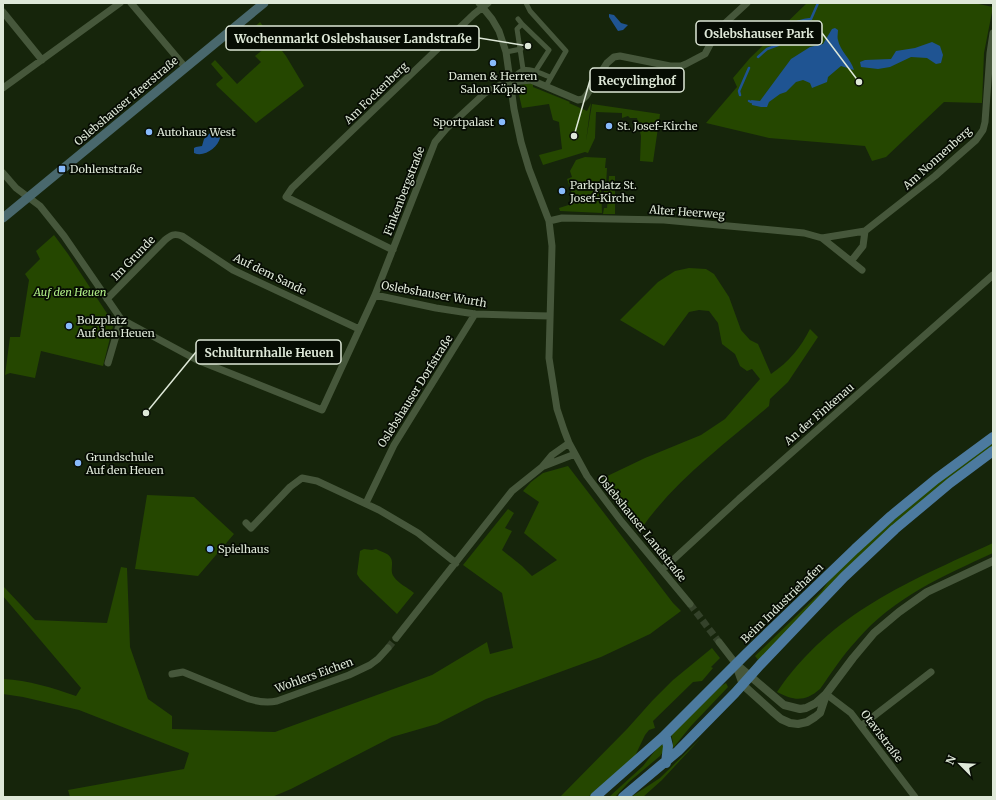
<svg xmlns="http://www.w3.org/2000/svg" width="996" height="800" font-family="Merriweather,serif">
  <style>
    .green { fill: #254700 }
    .water { fill: #1f5492 }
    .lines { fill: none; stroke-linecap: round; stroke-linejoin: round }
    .stream { stroke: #1f5492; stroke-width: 2.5 }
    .minor-tunnel { stroke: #34422a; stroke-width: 7; stroke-dasharray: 7 3.5; stroke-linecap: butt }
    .pedestrian { stroke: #46573b; stroke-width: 5 }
    .minor { stroke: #46573b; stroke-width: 7 }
    .tertiary { stroke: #46573b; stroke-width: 8 }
    .secondary { stroke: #49686d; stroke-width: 9 }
    .primary { stroke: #4c7a9f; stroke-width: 10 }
    .poi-dot { fill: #88bbfc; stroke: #060c03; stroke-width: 1.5 }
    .labels { text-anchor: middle; stroke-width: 3.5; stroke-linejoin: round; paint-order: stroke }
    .poi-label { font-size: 11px; fill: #dee8d8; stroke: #060c03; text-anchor: start }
    .street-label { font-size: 11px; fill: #dee8d8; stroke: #060c03 }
    .park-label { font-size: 11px; font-style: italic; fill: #b1ee87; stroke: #060c03 }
    .leader { fill: none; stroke: #dee8d8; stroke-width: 1.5 }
    .callout-dot { fill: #dee8d8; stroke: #060c03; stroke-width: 1.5 }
    .callout { fill: #060c03; stroke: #dee8d8; stroke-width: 1.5 }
    .callout-label { font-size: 12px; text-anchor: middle; font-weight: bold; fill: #dee8d8 }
  </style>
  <rect width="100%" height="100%" fill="#16250b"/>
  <path class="green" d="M807 3H974L993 7 984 53 982 103 944 102 886 157 872 161 865 146 769 138 706 123 737 87 733 78 750 58Z
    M260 22 286 56 304 86 256 123 217 86 216 84 223 78 211 64 215 60 237 84 261 62 255 56 265 48 251 30Z
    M529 83 533 84V87L570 102 569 103 587 111 591 103 586 141 592 104 660 114 653 162 640 161 641 136 637 118H630L628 116 622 118V113L596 112 595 138 588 153 585 152 543 165 539 155 562 149 559 122 553 120 549 104 522 108 517 86Z
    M585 157 606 158 605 168H607L606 185 601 186 602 213 560 211 559 208 575 203 567 179 572 177 570 171 576 160Z
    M609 176H615V214H603L604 208H607L608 198 604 197V191H608Z
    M54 235 68 254 112 321 113 326 103 366 41 351 35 378 10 373 5 375 10 337H20L29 280 25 274 40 259 36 251Z
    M689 268 706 269 714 274 729 297 741 330 750 340 758 344 771 374C789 362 801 347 810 329L818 337 788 382 770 399 769 406C725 444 675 480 641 529L599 480 645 458 701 435 725 419 760 379 752 369 747 371 740 366 735 354 722 344 718 323 709 311 699 310 689 312 664 346 620 320 658 282 675 271Z
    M993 442V446L758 660 755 656 821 592 833 575 889 524 936 484Z
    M568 466 673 603 681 611 650 634 601 657 486 699 437 724 392 737 291 789 272 797H70L68 790 184 769 189 753 79 710 23 697 3 694V679C29 680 52 688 76 696L81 688 3 596V586L35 620 107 623 121 567 127 568 130 647 148 699 172 716V729L275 732 432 675 487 642 490 654 513 648 502 593 463 565 508 509 514 513 505 528 512 531 502 550 522 566 532 576 557 560 524 533 539 502 523 491 531 482 543 473Z
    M147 495 194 497 234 534 198 576 135 569Z
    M993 543V553C943 576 894 597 857 640 843 655 832 672 820 689 805 702 794 701 777 692 832 612 908 582 993 543Z
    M364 549 372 550 376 549C379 551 384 552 387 554 397 561 388 569 394 577 398 583 408 588 414 593L397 614 360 579 357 574 360 551Z
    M712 648 720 658 711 667 713 668 702 681 693 682 653 721 655 728 649 730 645 735 635 756 588 797H560L627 729 652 701 673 680Z
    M726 683 728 687 691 726 673 748V742L671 734 721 686Z
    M701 738 662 780 643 797H631L660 778Z
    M663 744V752L660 756 629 782 615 797H609L643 766 658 747Z"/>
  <path class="water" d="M609 14 614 15 621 23 628 25 623 30 618 31 609 17Z
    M835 28 838 30C838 33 837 37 838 40 840 51 851 59 854 70L841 66 828 77 827 82 812 88 810 83 803 80 796 82 786 92 780 94 769 102 767 107H761L752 105 751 100 760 101 791 59 810 47 823 44 832 29Z
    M932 42 940 46 943 55 941 63 936 64 927 58 911 57 890 67 878 69 861 67 860 62 865 60 891 59 896 51 915 48Z
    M210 133 217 135 220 138C218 147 204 158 194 153V148L196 147 202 146 204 139Z"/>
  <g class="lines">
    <path class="stream" d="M758 57 767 49 778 45C789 26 788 22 811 19L818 3
      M740 95 739 91 749 68
      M749 101 751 102"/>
    <path class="minor-tunnel" d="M690 604 719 642
      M388 648 396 638"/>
    <path class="pedestrian" d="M526 3 530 11 566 51 546 86
      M518 19 522 24 517 29 523 69
      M522 24 549 50 535 72
      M506 52 521 49
      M510 82C524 62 531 70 550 77"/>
    <path class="minor" d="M131 3 185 67
      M479 3 492 19 499 31 506 52 514 109 521 142 529 169 549 221 552 246 549 358 557 409 564 430 569 443 587 476 621 521 690 604
      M3 12 42 60
      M3 88 120 3
      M3 173 16 188 40 206 64 236 121 319 197 360 322 410 375 295 436 308 475 314 550 316
      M549 221 562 218 664 220 804 233 822 238 865 231 935 176 976 140 983 130 985 122 990 53 993 33
      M822 238 862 270
      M393 250 286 197 292 188 474 14 488 3
      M852 260 863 246 865 231
      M375 295 435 142 446 129 485 93 504 83 531 80 578 100 583 99 586 96 607 63 614 57 620 56 670 66H681L686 64 705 54 714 37 722 26 747 3
      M107 299 165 240C171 235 174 233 182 236L233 270 359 329
      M108 363 121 319
      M544 466 575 454
      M366 503 394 445 475 314
      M246 523 251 528 290 487 302 478 317 481 379 510 418 533 456 563
      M662 570 739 499 993 275
      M396 638 512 491 542 467 552 455 569 443
      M719 642 736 664
      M172 674 183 672 249 699C259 702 267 703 277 701L349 675 370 665 378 659 388 648
      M826 694 851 713 915 797
      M861 726 931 672"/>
    <path class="tertiary" d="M736 664 784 705 800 709 806 708 816 703 826 694 853 658 874 633 899 612 927 592 993 561
      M736 665 743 685 774 713 781 719 790 723 798 724 807 722 815 717 820 713 826 695"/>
    <path class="secondary" d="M3 218 264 3"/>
    <path class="primary" d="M663 737 666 738 668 746 666 763
      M595 797 663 737 747 653 855 549 891 516 936 479 993 437
      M623 797 678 751 735 693 760 665 844 577 895 529 950 483 993 451"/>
  </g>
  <g class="poi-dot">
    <circle cx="493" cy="63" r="4"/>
    <circle cx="502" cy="122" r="4"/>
    <circle cx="609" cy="126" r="4"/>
    <circle cx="149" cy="132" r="4"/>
    <rect x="58" y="165" width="8" height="8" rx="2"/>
    <circle cx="562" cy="191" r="4"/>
    <circle cx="69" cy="326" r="4"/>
    <circle cx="78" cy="463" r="4"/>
    <circle cx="210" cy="549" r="4"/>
  </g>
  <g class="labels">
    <g class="poi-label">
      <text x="493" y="80" text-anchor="middle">Damen &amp; Herren<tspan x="493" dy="13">Salon Köpke</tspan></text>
      <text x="494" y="126" text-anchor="end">Sportpalast</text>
      <text x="617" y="130">St. Josef-Kirche</text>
      <text x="157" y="136">Autohaus West</text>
      <text x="70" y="173">Dohlenstraße</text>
      <text x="570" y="189">Parkplatz St.<tspan x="570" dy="13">Josef-Kirche</tspan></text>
      <text x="77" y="324">Bolzplatz<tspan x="77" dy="13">Auf den Heuen</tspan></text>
      <text x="86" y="461">Grundschule<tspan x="86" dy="13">Auf den Heuen</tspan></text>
      <text x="218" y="553">Spielhaus</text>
    </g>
    <g class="street-label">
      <text transform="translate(376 93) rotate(-44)" y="4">Am Fockenberg</text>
      <text transform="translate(126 101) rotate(-40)" y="4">Oslebshauser Heerstraße</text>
      <text transform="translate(937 158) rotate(-42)" y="4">Am Nonnenberg</text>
      <text transform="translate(404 191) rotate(-69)" y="4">Finkenbergstraße</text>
      <text transform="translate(687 212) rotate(4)" y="4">Alter Heerweg</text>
      <text transform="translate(133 258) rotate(-46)" y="4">Im Grunde</text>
      <text transform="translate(270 274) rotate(26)" y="4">Auf dem Sande</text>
      <text transform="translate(434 294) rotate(10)" y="4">Oslebshauser Wurth</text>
      <text transform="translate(415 391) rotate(-58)" y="4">Oslebshauser Dorfstraße</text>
      <text transform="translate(819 414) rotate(-41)" y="4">An der Finkenau</text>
      <text transform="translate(642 528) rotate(51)" y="4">Oslebshauser Landstraße</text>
      <text transform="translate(782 603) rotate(-44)" y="4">Beim Industriehafen</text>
      <text transform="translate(314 675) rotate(-20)" y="4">Wohlers Eichen</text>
      <text transform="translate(882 736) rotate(53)" y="4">Otavistraße</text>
    </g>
    <g class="park-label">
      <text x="70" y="296">Auf den Heuen</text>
    </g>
  </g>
  <path class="leader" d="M859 82L822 33M528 46L479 38M574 136L590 80M146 413L196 352"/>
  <g class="callout-dot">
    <circle cx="859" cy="82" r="4"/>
    <circle cx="528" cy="46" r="4"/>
    <circle cx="574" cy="136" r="4"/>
    <circle cx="146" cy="413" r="4"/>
  </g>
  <g class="callout">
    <rect x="696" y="21" width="126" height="24" rx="4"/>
    <rect x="226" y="26" width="253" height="24" rx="4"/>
    <rect x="590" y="68" width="94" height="24" rx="4"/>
    <rect x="196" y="340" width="145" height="24" rx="4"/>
  </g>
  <g class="callout-label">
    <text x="759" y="38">Oslebshauser Park</text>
    <text x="353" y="43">Wochenmarkt Oslebshauser Landstraße</text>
    <text x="637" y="85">Recyclinghof</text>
    <text x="269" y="357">Schulturnhalle Heuen</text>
  </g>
  <rect width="996" height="800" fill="none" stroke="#dee8d8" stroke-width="8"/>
  <g transform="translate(960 764) rotate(294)" stroke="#060c03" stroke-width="3" paint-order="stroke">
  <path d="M0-3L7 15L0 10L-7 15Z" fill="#dee8d8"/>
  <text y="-6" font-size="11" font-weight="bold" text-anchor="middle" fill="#dee8d8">N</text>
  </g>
</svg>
